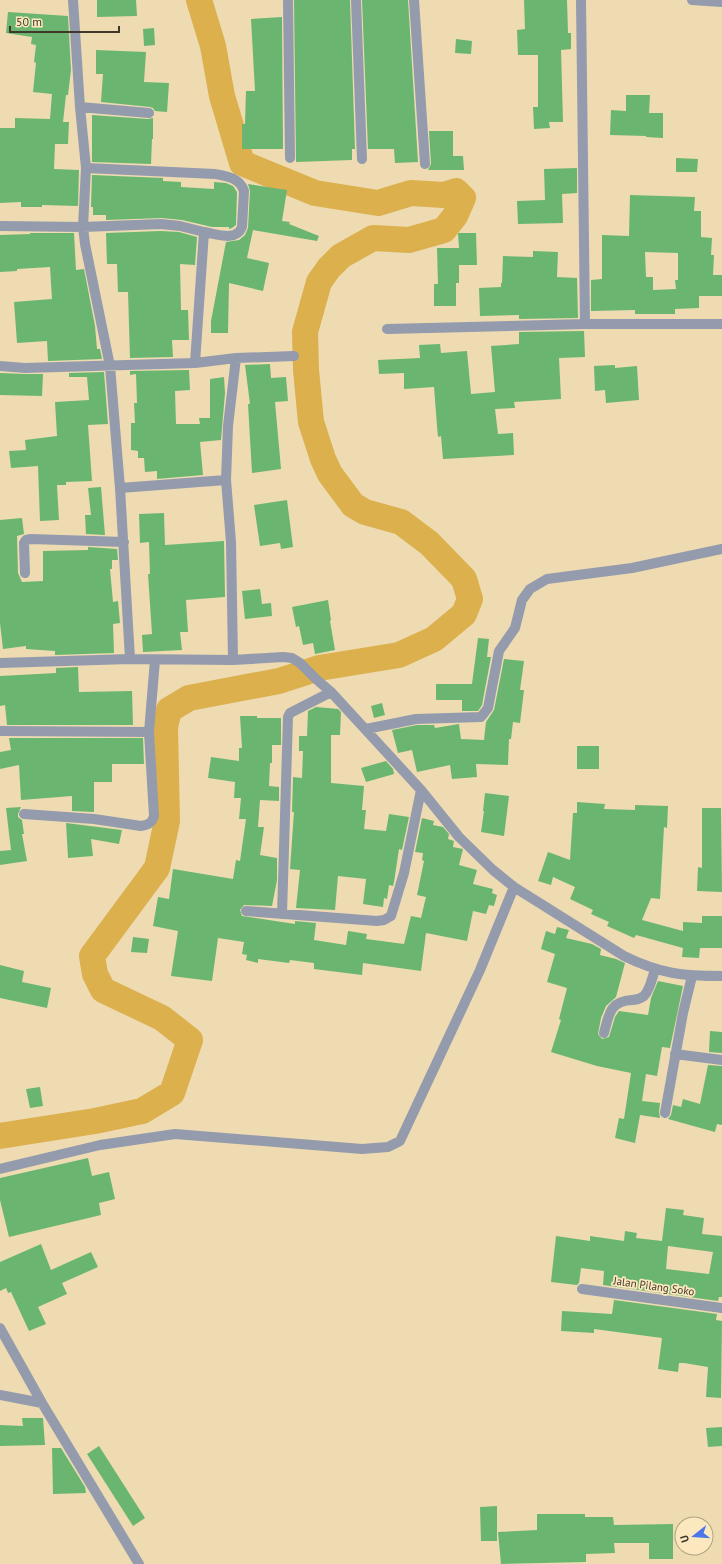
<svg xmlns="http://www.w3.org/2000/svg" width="722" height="1564" font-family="'PT Sans',sans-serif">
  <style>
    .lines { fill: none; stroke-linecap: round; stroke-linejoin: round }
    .river { stroke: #dbb04d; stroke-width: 26 }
    .building { fill: #6ab670; fill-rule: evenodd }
    .minor { stroke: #949bac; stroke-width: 10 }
    .labels { text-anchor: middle; stroke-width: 3.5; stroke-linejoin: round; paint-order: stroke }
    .street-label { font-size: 11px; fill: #403929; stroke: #fbe8bf }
  </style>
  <rect width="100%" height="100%" fill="#eedbb2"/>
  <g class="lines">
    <path class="river" d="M0 1136 95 1121 142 1111 172 1093 190 1040 162 1018 103 990 95 974 92 956 157 868 167 821 165 727 169 710 189 698 279 681 319 668 399 655 434 639 464 614 470 599 464 579 429 543 401 522 365 512 353 505 330 474 323 459 311 422 306 370 305 332 319 282 329 268 341 256 373 238 409 240 444 230 455 216 463 198 456 191 444 195 411 193 378 203 315 193 242 163 222 96 213 46 199 0"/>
  </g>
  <path class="building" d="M97 0H136L137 16 97 17Z
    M294 0H350L355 149H352V160L296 162Z
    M362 0H408L418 162 395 163 394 149H368Z
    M524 0H567L568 33H571V49L561 50 563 122H549L550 128 534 129 533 107H538V55H518L517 30 525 29Z
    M8 12 68 16 71 70 68 95H66L63 122H69L68 144H55L54 169 79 170 78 206 42 205V207H21V202L0 203V128H15V118L50 119 52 94 33 92 36 63 34 62 36 45 31 44 32 37 6 33Z
    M282 17 283 149H242V124H245L246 91H255L251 19Z
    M154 28 155 45 144 46 143 29Z
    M456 39 472 41 471 54 455 53Z
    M96 50 146 52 144 82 169 83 167 112 155 111 153 108 150 107 101 102 103 74H96Z
    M626 95H650L649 113H663V138L646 137V136L610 135 611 110 626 111Z
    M92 115 148 119 153 118V139H152L151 164 92 162Z
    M429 131H453V156H463L464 170H428L431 164Z
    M676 158 698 159 697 172H676Z
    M577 168V193L562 194 563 223 518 224 517 201 545 200 544 169Z
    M92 175 163 178V181L181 182V187L214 189V182L226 183 233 186 237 192 236 225 232 228 229 229V227H212L182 220 162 218 106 220V215H93V207H91Z
    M248 184 287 190 282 221 290 222 289 224 319 236 317 241 253 230 247 258 269 263 263 291 229 283 228 333H211V321L226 242 239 240 245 235 248 228 250 191Z
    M630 195 695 197 694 211H701V237L712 238 711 255H714L713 275H722V296H699V308L675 309V314H635V310L591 311V280L602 279V235L629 236ZM645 252 678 253V280H675L676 289 653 290V277H646Z
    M161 231 179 232 197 237 195 265 180 264 181 310H188L189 340H172L173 357 130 358 128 292H118L117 264H107L106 233Z
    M30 233H74L76 270 84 269 95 326 97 349H100L102 359 48 361 47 341 17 343 14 302 52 299 50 267 17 269V271L0 272V235L30 234Z
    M458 233H476L477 265H459V283H456V306H434V284H438L437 248H459Z
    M533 251 558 252 557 277 577 278 578 318 519 319V315L480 316 479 288 501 287V283H502L503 256 533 257Z
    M584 331 585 357 559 358 561 399 514 402 515 408 495 409 498 434 513 433 514 455 443 459 441 436 438 437 437 426 434 387 404 389V373L379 374 378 360 420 358 419 345 440 344 441 353 467 351 471 394 495 392 491 346 519 344V332Z
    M270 364 271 378 286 377 288 401 275 402 281 469 252 473 248 404H250L245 365Z
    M615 365V368L637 366 639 400 606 403 605 390 595 391 594 366Z
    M189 370 190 390 175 391 176 424H200L199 418H210V379L224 377 225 393 221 440 200 442 203 475 157 479V471L145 472 144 458H138V451L131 450V423H135L134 403H137L136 374 130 375V371Z
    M104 372 108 424 88 425 92 481 66 482V485H57L59 520 40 521 38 466 11 468 9 451 26 450 25 440 57 436 55 402 89 400 87 377H69V373Z
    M0 373 24 374H43L42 396 0 395Z
    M101 487 105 535 86 534 85 515H91L88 488Z
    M287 500 293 547 281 549 280 543 260 546 254 505Z
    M164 513 165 545 224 541 225 597 186 600 188 632H180L182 650 143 652 142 635 152 634 148 574H150L149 542 140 543 139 514Z
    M22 518 24 534 17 536 18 573 22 582 43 581V551L88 550V547L117 549 118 560H112V569H110L113 602 118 601 120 623 113 624 114 653 55 655V651L26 649V646L3 649 0 623V520Z
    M260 589 262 604 271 603 272 616 245 619 242 591Z
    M328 600 331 620 330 621 335 650 315 654 313 643 303 645 299 626 296 627 292 607Z
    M478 638 489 639 487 657H491L482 705 478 711H462V700H436V684H472Z
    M504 659 524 661 520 690H524L520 723 513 722 511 739H509L508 765 476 764 477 777 452 779 450 765 417 772 412 750 398 753 392 730 417 725H434L435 728 459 724 461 739 484 740 486 722 494 710Z
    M78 667 79 692 132 691 133 725H7L5 705 0 706V676L56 673V668Z
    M382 703 385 715 374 718 371 706Z
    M316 707 338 709 341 712 340 735H331V783L364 786 362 810H366L364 829 386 831 389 814 409 817 402 850 399 849 394 882 393 886 389 885 387 899 384 898 383 907 363 904 366 879 338 876 335 910 296 908 300 870 290 869 294 812H292L293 777 302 778 303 751H299V736H307L308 711Z
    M240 716H257V718H281V745H272V763H270L269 786 279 787V801L260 800 258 827H264L260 855 277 858V880L272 906 244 905 240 910 242 916 295 924V921L316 923 314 940 346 945 348 931 367 934 366 939 404 944 411 916 421 918 426 897 417 895 424 861 422 860 423 853 415 852 422 818 434 821 433 825 443 827 449 834 448 839 454 841 453 847 463 849 459 865 477 870 473 884 493 889 492 893 497 895 494 906 489 905 486 914 473 911 467 941 426 933 421 971 363 963 362 975 314 969V963L290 960 289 963 258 959V963L246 960 247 955 242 954 244 942 218 938 212 981 171 976 178 931 153 926 158 897 169 899 173 869 233 879 236 860 240 861 246 819H239L241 798H234L235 782 208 778 211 757 239 761V748H242Z
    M9 738H143L144 764H112V782H94V812L72 811V796L21 800 19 765 0 769V752L11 750Z
    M577 746H599V769H577Z
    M386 761 393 769 394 774 366 782 361 768Z
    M485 793 509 796 504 836 481 832 484 811H483Z
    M577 802 605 804 604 809 635 810V805L668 806 667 828 664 827 660 899 651 898 642 920 683 931V922L702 923V916H722V948H700L699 958 682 957 683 948 636 935 634 938 607 926 609 922 591 914 593 910 570 899 575 887 553 877 551 885 538 881 548 852 570 860 573 813H577Z
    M21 807 18 814V817L22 820 24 834H22L27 861 0 865V851L11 850 6 808Z
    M702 808H721L722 892 697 891 698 867 702 868Z
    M66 823 122 830 119 844 91 839 93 856 68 858Z
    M557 927 569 930 566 938 592 944 601 949 600 955 616 959 625 963 616 997 606 1006 601 1018 598 1034 602 1039 609 1037 615 1017 619 1011 648 1015 651 998 658 981 683 986 670 1048 662 1047 657 1076 646 1074 642 1101 660 1103 659 1112 660 1118 640 1115 635 1143 615 1138 619 1118 624 1119 631 1073 597 1066 551 1052 561 1020 559 1019 567 988 547 982 555 954 541 949 546 931 555 934Z
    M133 937 149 939 147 953 131 952Z
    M0 965 24 971 22 982 51 988 47 1008 0 998Z
    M710 1031 722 1032V1053L709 1052Z
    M708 1065 722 1066V1125L717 1124 715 1132 668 1119 671 1115 673 1105 681 1107 683 1099 700 1104Z
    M40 1087 43 1106 30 1108 26 1089Z
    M88 1158 92 1176 109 1172 115 1199 99 1203 101 1215 9 1237 0 1200V1178Z
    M666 1208 684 1210 683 1215 704 1218 702 1234 722 1236V1297H719L718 1301 603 1285 604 1271 581 1268 579 1283 577 1285 551 1282 556 1236 590 1241V1236L624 1241 625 1231 637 1233 636 1238 662 1241ZM668 1246 713 1252 709 1274 666 1269Z
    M41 1244 51 1270 91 1252 98 1267 62 1283 67 1294 38 1307 46 1324 29 1331 11 1292 8 1293 6 1288 0 1291V1262Z
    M614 1300 717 1314 716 1320 722 1321 721 1398 706 1397 708 1367 684 1363H679L678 1372 658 1369 662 1338 594 1329V1333L561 1331 562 1311 612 1314Z
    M22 1418H43L45 1445 0 1446V1425L23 1426Z
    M722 1427V1446L708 1447 706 1428Z
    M99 1446 145 1518 133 1526 87 1454Z
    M52 1448H61L85 1487 86 1493 53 1494Z
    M497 1506V1541H481L480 1507Z
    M537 1514H585V1517H613L614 1525 673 1524V1559H649V1543H614L615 1553 586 1554V1562L501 1564 498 1532 537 1530Z"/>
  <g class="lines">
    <path class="minor" d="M73 0 80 107 86 168 83 227 85 244 110 366 120 488 130 659
      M288 0 290 158
      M356 0 362 159
      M414 0 425 164
      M581 0 585 324
      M692 0 722 2
      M80 107 149 113
      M86 168 215 174C227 176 240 178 244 191L242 227C236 242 217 234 204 232
      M0 226 83 227 161 224 180 226 204 232 195 363
      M387 329 585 324H722
      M0 366 25 368 195 363 236 358 294 356
      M120 488 226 480
      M25 573 24 543 26 540 31 539 124 542
      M233 660 231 542 226 480 228 426 236 358
      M0 663 130 659 233 660 283 657 292 658 300 663 316 679 331 692 421 790 459 837 493 870 514 887 624 956C661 974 682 976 722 976
      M366 729 416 719 481 717 488 708 499 651 515 628 522 600 530 589 547 579 632 568 722 549
      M0 731 149 732
      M24 814 94 819 141 826C148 825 152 823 154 816L149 732 155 660
      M246 911 377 921 384 920 391 916 404 873 421 790
      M282 914 288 717 290 713 331 692
      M604 1033C609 1014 610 1001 632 1000 636 1000 640 999 644 996 650 990 652 978 655 970
      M675 1054 722 1060
      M665 1113 683 1013 692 976
      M0 1169 100 1145 175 1134 362 1149 388 1147 400 1141 480 970 514 887
      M582 1289 722 1308
      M0 1328 42 1403 139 1564
      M0 1395 42 1403"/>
  </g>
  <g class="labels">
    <g class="street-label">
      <text transform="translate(654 1286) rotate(8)" y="4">Jalan Pilang Soko</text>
    </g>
  </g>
  <g transform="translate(694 1536) rotate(253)"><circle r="19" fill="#fbe8bf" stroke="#b0a283"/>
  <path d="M0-3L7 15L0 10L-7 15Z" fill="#4c77e9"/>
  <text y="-6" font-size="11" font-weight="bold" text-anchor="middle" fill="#403929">U</text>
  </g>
  <path d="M10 26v6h109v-6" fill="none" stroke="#403929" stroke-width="2"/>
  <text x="16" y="26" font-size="12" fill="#403929" stroke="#fbe8bf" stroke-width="3" paint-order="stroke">50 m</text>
</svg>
